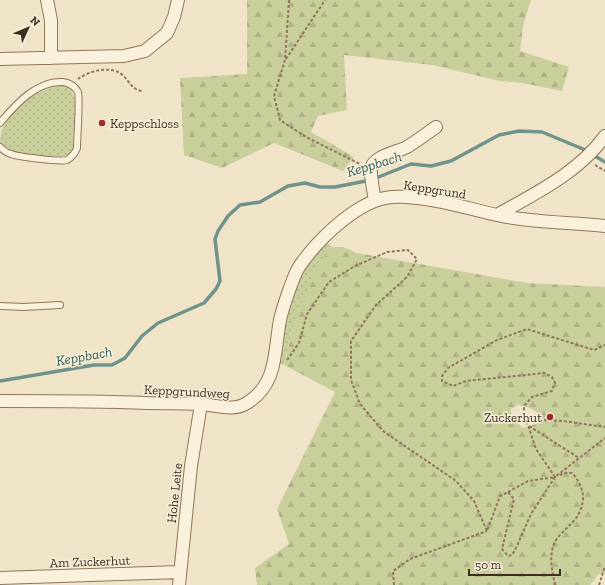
<svg xmlns="http://www.w3.org/2000/svg" width="605" height="585" font-family="'Zilla Slab',serif">
  <style>
    .grass { fill: url(#grass-dots) }
    .forest { fill: url(#forest-firs); fill-rule: evenodd }
    .lines { fill: none; stroke-linecap: round; stroke-linejoin: round }
    .stream { stroke: #6f938a; stroke-width: 3.5 }
    .lane-casing { stroke: #8d765c; stroke-width: 8 }
    .street-casing { stroke: #8d765c; stroke-width: 14 }
    .path { stroke: #8d765c; stroke-width: 2; stroke-dasharray: 3 2; stroke-linecap: butt }
    .lane { stroke: #faf1dc; stroke-width: 6 }
    .street { stroke: #faf1dc; stroke-width: 12 }
    .poi-dot { fill: #9e2a2b; stroke: #f7eed8; stroke-width: 1.5 }
    .labels { text-anchor: middle; stroke-width: 3; stroke-linejoin: round; paint-order: stroke }
    .poi-label { font-size: 13px; fill: #3d2e20; stroke: #f7eed8; text-anchor: start }
    .street-label { font-size: 13px; fill: #3d2e20; stroke: #f7eed8 }
    .water-label { font-size: 14px; font-style: italic; fill: #2f5d5a; stroke: #f7eed8 }
  </style>
  <defs>
    <pattern id="grass-dots" width="8" height="8" patternUnits="userSpaceOnUse"><rect width="8" height="8" fill="#c9cf9b"/><path d="M2 2h.1M6 6h.1" fill="none" stroke="#aeb285" stroke-width="1.8" stroke-linecap="round"/></pattern>
    <pattern id="forest-firs" width="22" height="20" patternUnits="userSpaceOnUse"><rect width="22" height="20" fill="#c9cf9b"/><path d="M5 1l3.5 6h-7zM16 11l3.5 6h-7z" fill="#aeb285"/></pattern>
  </defs>
  <rect width="100%" height="100%" fill="#f0e4c8"/>
  <path class="grass" d="M60 85 66 86 71 89 75 100 73 148 68 155C59 159 21 154 11 150 7 149 4 146 0 143 0 112 34 91 60 85Z
    M327 242 332 247 314 271 292 332 284 365 277 363 285 318 302 270Z"/>
  <path class="forest" d="M247 0H531L523 26 520 51 569 67 562 91 522 83 500 81 432 65 344 55 347 110 318 116 311 132 354 157 343 171 274 143 222 168 184 155 180 78 247 74Z
    M332 247H343L357 253 527 283 605 287V573L599 574 590 585H257L255 568 289 544 277 509 335 392 284 365 292 332 314 270ZM518 405C527 407 534 408 540 416 536 425 531 428 521 427L511 413V409Z"/>
  <g class="lines">
    <path class="stream" d="M0 381 94 365H112L125 358 142 336 158 323 204 303 216 289 220 281 215 239 218 231 228 216 240 205 260 202 288 186 305 183 320 187H335L371 180 411 164 431 166 451 161 499 135 519 131 542 132 583 149 605 162"/>
    <g class="lane-casing">
      <path id="lane" d="M0 123C15 105 37 80 63 82 69 83 75 86 78 92 80 99 77 139 77 148 75 154 72 157 67 160 60 162 19 157 11 154 7 153 3 150 0 147
        M0 306 24 307 60 305"/>
    </g>
    <g class="street-casing">
      <path id="street" d="M47 0 51 20V58
        M0 59 124 56 145 51 167 33 174 17 178 0
        M375 201C374 194 370 175 371 169 373 156 397 152 407 147 417 141 426 134 436 127
        M497 215C532 223 569 222 605 226
        M0 401C49 401 98 401 147 403 165 403 183 403 201 404 216 405 233 412 247 403 278 384 274 351 280 320 282 310 294 274 299 267 317 240 359 199 392 197 423 195 466 208 497 215 536 193 578 173 605 136
        M0 578 180 572
        M179 585 191 466 201 404"/>
    </g>
    <path class="path" d="M289 0 285 60 274 96 280 120 306 137 360 164
      M286 59 325 0
      M78 79C89 71 108 66 120 73 129 79 130 89 142 91
      M595 165 605 171
      M287 360 299 343 307 314 329 282 355 266 387 252 408 250 417 259 407 277 376 305 351 341V380L360 404 383 431 456 481 474 501 487 531 500 496 508 492 514 499 502 549 508 556 512 555 516 548 531 514 555 477 605 438
      M524 419 563 421 605 427
      M529 426 579 458
      M555 477 536 449 528 425 524 419V406L532 397 552 391 555 383 552 377 544 373 466 381 453 386 442 381V376L448 368 497 340 527 329 594 350 605 345
      M508 492 528 481 556 477
      M394 585 393 571 410 559 487 531
      M555 585C552 571 548 553 556 540 562 531 573 524 578 515 587 499 583 485 572 473H564L560 475
      M599 585 605 566"/>
    <use href="#lane" class="lane"/>
    <use href="#street" class="street"/>
  </g>
  <g class="poi-dot">
    <circle cx="102" cy="123" r="4"/>
    <circle cx="550" cy="417" r="4"/>
  </g>
  <g class="labels">
    <g class="poi-label">
      <text x="110" y="128">Keppschloss</text>
      <text x="542" y="422" text-anchor="end">Zuckerhut</text>
    </g>
    <g class="street-label">
      <text transform="translate(435 189) rotate(9)" y="5">Keppgrund</text>
      <text transform="translate(187 391) rotate(3)" y="5">Keppgrundweg</text>
      <text transform="translate(174 493) rotate(-84)" y="5">Hohe Leite</text>
      <text transform="translate(90 561) rotate(-2)" y="5">Am Zuckerhut</text>
    </g>
    <g class="water-label">
      <text transform="translate(374 164) rotate(-17)" y="5">Keppbach</text>
      <text transform="translate(84 356) rotate(-10)" y="5">Keppbach</text>
    </g>
  </g>
  <g transform="translate(28 28) rotate(46)" stroke="#f7eed8" stroke-width="3" paint-order="stroke">
  <path d="M0-3L7 15L0 10L-7 15Z" fill="#3d2e20"/>
  <text y="-6" font-size="11" font-weight="bold" text-anchor="middle" fill="#3d2e20">N</text>
  </g>
  <path d="M469 569v6h91v-6" fill="none" stroke="#3d2e20" stroke-width="2"/>
  <text x="475" y="569" font-size="12" fill="#3d2e20" stroke="#f7eed8" stroke-width="3" paint-order="stroke">50 m</text>
</svg>
